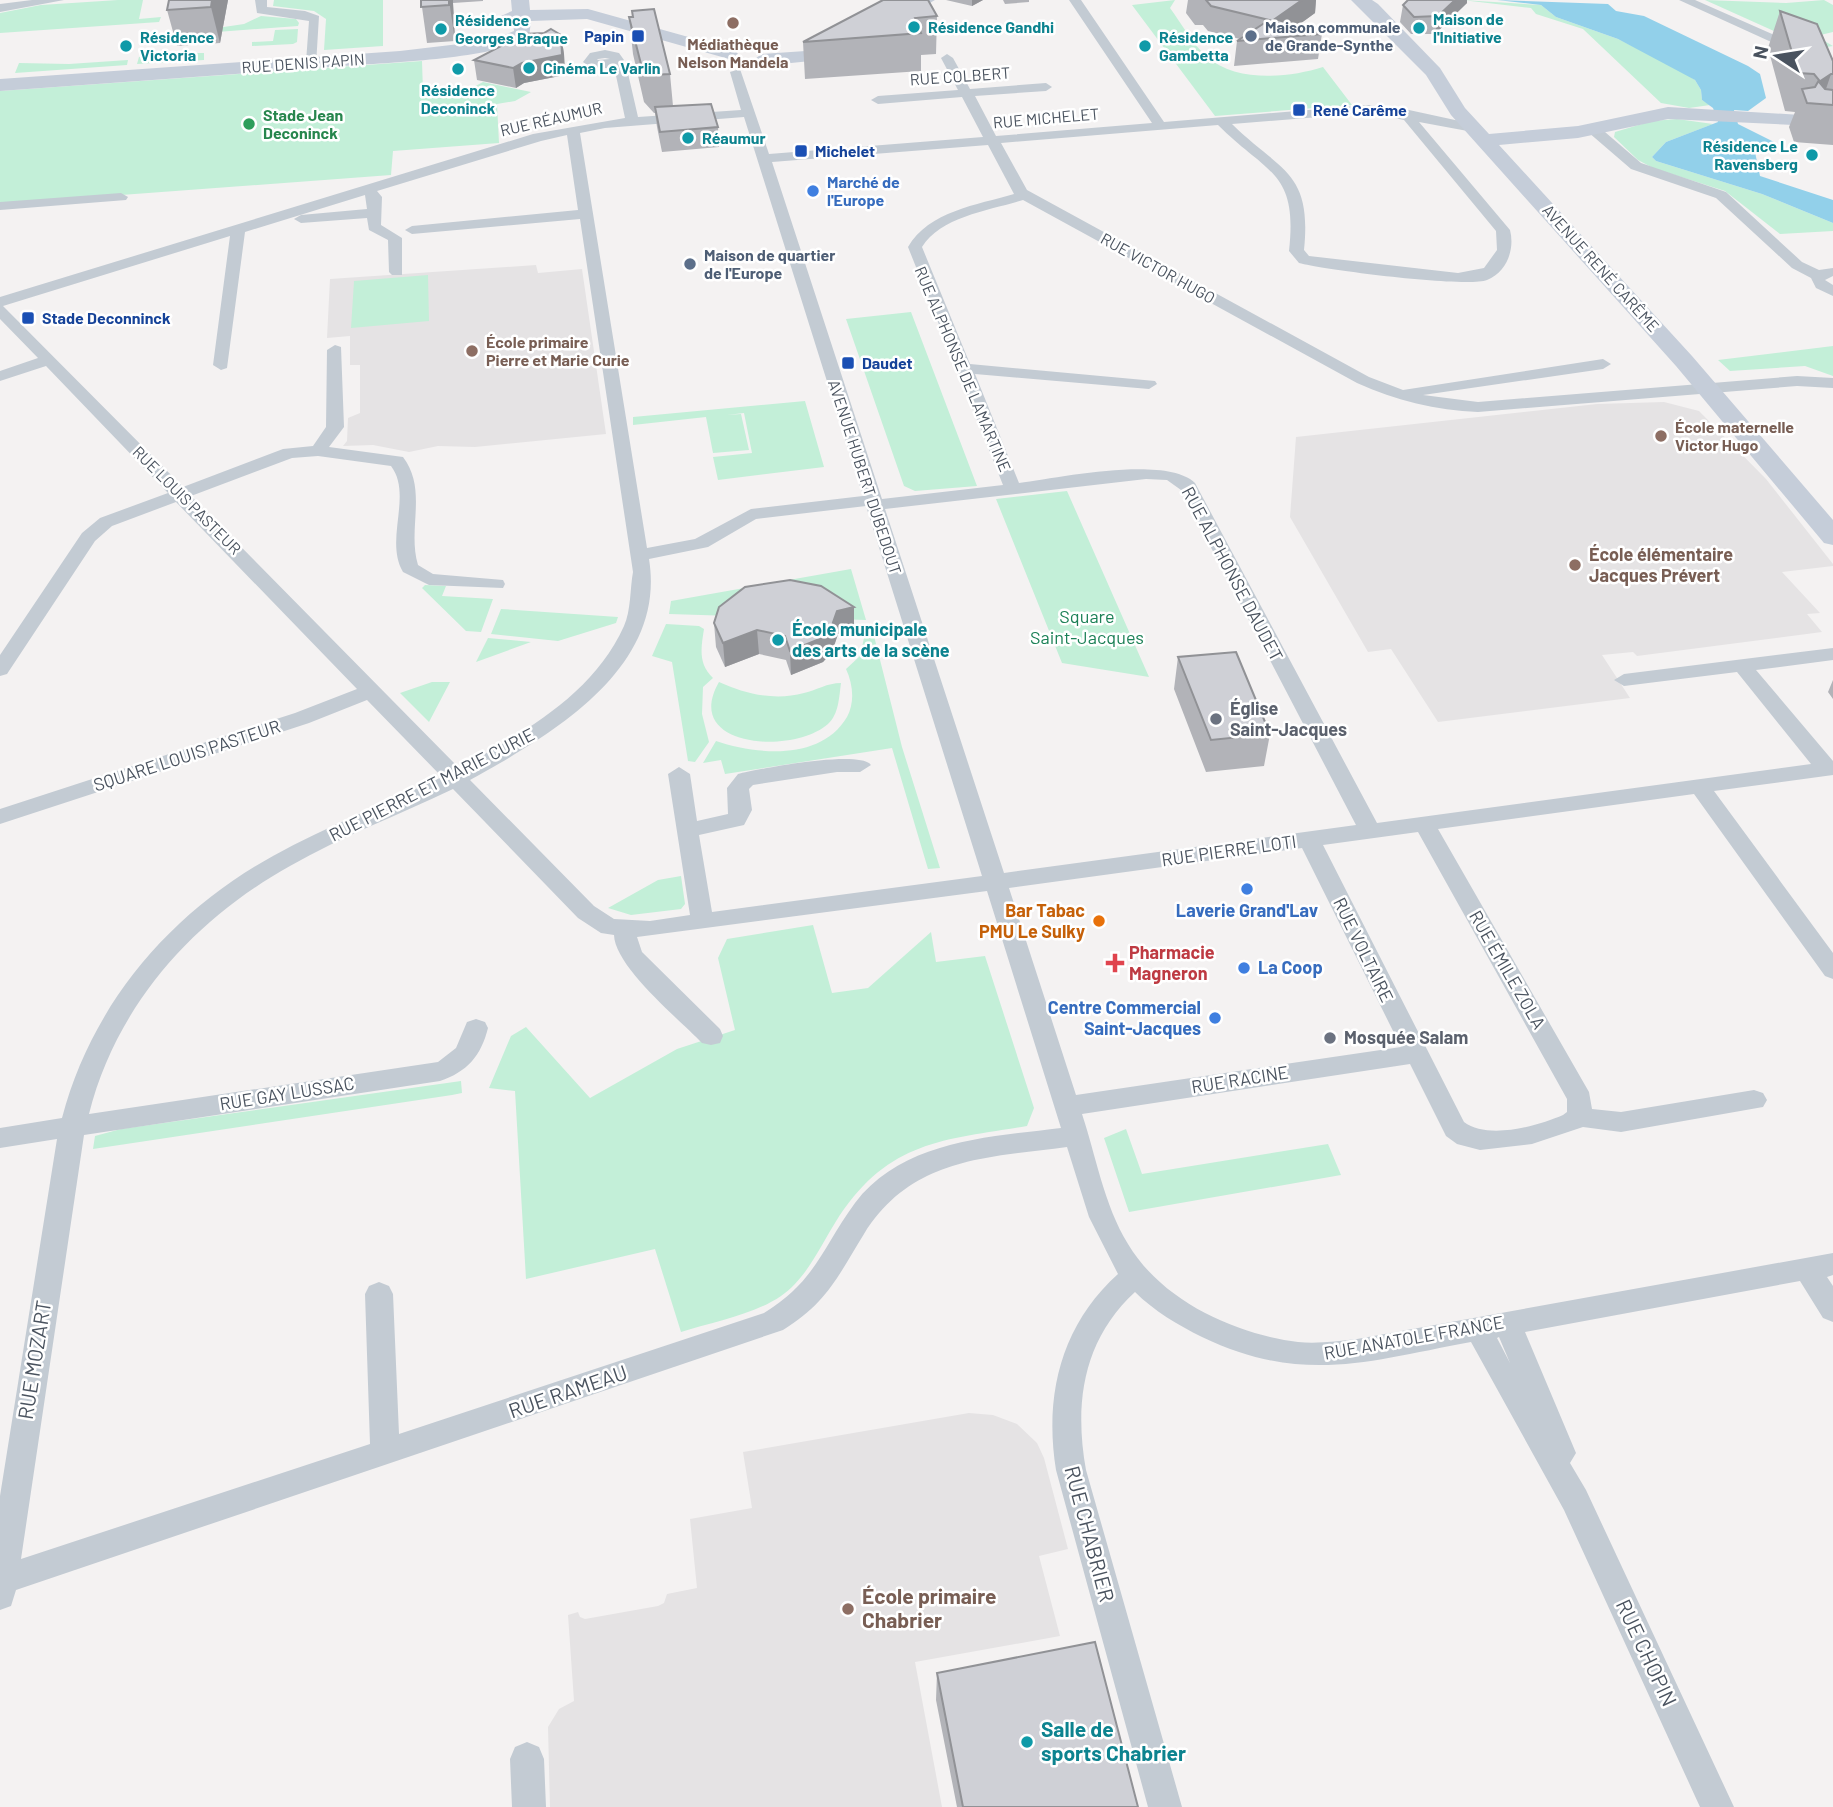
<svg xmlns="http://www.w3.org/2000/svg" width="1833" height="1807" font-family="Barlow,sans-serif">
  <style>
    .education { fill: #e5e3e4 }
    .green { fill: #c3efd8 }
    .water { fill: #92d0ea }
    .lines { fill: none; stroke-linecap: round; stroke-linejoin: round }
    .street { fill: #c3cbd3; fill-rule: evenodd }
    .secondary { fill: #c5cdd9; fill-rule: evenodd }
    .wall { fill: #b2b3b8 }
    .shaded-wall { fill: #919296 }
    .building { fill: #cfd0d6; stroke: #919296; stroke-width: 2 }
    .education-dot { fill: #8d6e63; stroke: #fff; stroke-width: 2.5 }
    .culture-dot { fill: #0f9aa8; stroke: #fff; stroke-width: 2.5 }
    .transit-dot { fill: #1a4fb4; stroke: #fff; stroke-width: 2.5 }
    .service-dot { fill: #5c6f8a; stroke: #fff; stroke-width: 2.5 }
    .leisure-dot { fill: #2e9e5b; stroke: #fff; stroke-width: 2.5 }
    .shop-dot { fill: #3f7fe0; stroke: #fff; stroke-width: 2.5 }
    .worship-dot { fill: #6b7280; stroke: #fff; stroke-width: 2.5 }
    .food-dot { fill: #e8710a; stroke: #fff; stroke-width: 2.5 }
    .health-dot { fill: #e0444e; stroke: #fff; stroke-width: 2.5 }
    .labels { text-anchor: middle; stroke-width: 5; stroke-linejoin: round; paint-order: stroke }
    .far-culture-label { font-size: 16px; font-weight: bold; fill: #0d838f; stroke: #fff; text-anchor: start }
    .far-service-label { font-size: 16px; font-weight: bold; fill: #4e5e75; stroke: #fff; text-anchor: start }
    .far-transit-label { font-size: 16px; font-weight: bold; fill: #164399; stroke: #fff; text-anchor: start }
    .far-education-label { font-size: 16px; font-weight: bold; fill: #785e54; stroke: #fff; text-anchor: start }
    .far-street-label { font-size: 16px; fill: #4a535f; stroke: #fff }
    .far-leisure-label { font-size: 16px; font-weight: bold; fill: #27864d; stroke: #fff; text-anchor: start }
    .far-shop-label { font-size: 16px; font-weight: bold; fill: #366cbe; stroke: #fff; text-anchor: start }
    .education-label { font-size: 18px; font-weight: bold; fill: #785e54; stroke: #fff; text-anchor: start }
    .street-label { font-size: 18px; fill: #4a535f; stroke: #fff }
    .park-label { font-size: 18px; fill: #1b8056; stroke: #fff }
    .culture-label { font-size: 18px; font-weight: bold; fill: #0d838f; stroke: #fff; text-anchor: start }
    .worship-label { font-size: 18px; font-weight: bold; fill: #5b616d; stroke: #fff; text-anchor: start }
    .food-label { font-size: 18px; font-weight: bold; fill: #c56008; stroke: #fff; text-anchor: end }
    .shop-label { font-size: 18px; font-weight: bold; fill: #366cbe; stroke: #fff }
    .health-label { font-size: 18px; font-weight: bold; fill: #be3a42; stroke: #fff; text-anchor: start }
    .near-street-label { font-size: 21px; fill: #4a535f; stroke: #fff }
    .near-education-label { font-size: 21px; font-weight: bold; fill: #785e54; stroke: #fff; text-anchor: start }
    .near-culture-label { font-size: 21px; font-weight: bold; fill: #0d838f; stroke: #fff; text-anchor: start }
  </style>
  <rect width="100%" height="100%" fill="#f4f2f2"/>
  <path class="education" d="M536 265 538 273 582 269 606 434 475 447 438 446 409 452 373 445 343 446 347 441 348 418 360 413V365H350V336L327 338 330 279Z
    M1664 402 1699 411 1766 479 1833 564V566L1782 572 1820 613 1807 614 1822 632 1637 656 1633 652 1602 655 1630 698 1438 722 1391 649 1368 652 1290 517 1296 437 1597 404Z
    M969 1413 993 1415 1017 1424 1037 1443 1044 1458 1068 1549 1039 1556 1060 1636 915 1662 942 1807H550L548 1727 559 1709 574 1701 568 1615 578 1612 580 1617 585 1619 658 1606 664 1603 667 1594 697 1588 690 1519 752 1508 743 1452Z"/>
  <path class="green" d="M118 0H143L139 19 161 17 159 22 0 33V13L41 5Z
    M274 0H383V46L324 50 326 19 314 11 273 6Z
    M1175 0 1170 8C1181 23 1192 43 1206 56 1236 83 1288 78 1323 67L1352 105 1215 116 1132 5Z
    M1462 0 1541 5 1556 17 1618 39 1681 70 1695 80 1701 90 1702 100 1710 105 1689 108 1661 103 1583 29 1536 14 1531 8Z
    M1705 0 1786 3 1824 0 1833 5V32L1816 36 1833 46 1814 49Z
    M261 16 296 19 299 23 298 26 217 32V28L244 24Z
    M298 29 297 42 293 44 252 46V42L273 41 275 30Z
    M160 53H204V60L137 64 139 57Z
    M128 60 127 65 15 73 19 63 69 64Z
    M422 61 423 92 468 90 483 82 531 92 515 101 497 104 499 143 393 151 391 175 0 204V91Z
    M1677 119 1713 124 1666 142 1652 157 1656 161 1762 194 1833 223V231L1780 234 1725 191 1653 168 1638 160 1614 137 1615 132 1652 121Z
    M428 275 429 321 351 328 354 281Z
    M911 312 977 486 915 491 904 486 846 319Z
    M1833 346V376L1805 366 1730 371 1718 360Z
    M805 401 824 467 718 480 713 457 752 453 744 413 727 415 741 414 749 450 713 453 706 417 633 425V417Z
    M1067 491 1149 677 1062 663 996 499Z
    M851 569 866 620 669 614 671 601Z
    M425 585 446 586 442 596 493 599 481 632 466 631 422 588Z
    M501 609 618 617 616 623 558 641 491 634Z
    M666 624 699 626 704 629C701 648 698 664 713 678L703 687 702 714 709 742 695 762 688 761 672 662 652 656Z
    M874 636 902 747 940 868 928 869 892 748 725 774 721 760 703 763 716 741C758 755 821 761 847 717 855 702 853 684 846 669L860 656 864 638Z
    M488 638 531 642 476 662Z
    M432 682H450L429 722 400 693Z
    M719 682C745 694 775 701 804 693 817 690 827 683 841 683 839 697 839 714 828 724 793 755 681 748 719 682Z
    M681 876 685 904 681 909 631 915 608 908 658 880Z
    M813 925 832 993 868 988 931 932 936 962 985 956 1034 1108 1027 1126C941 1140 886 1141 835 1223 820 1247 806 1279 781 1296 753 1315 713 1322 681 1332L655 1249 526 1279 515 1091 489 1088 511 1036 526 1027 590 1098 677 1049 735 1030 718 958 727 939Z
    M461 1081 462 1093 452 1095 93 1149 95 1136 121 1129Z
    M1126 1129 1142 1174 1328 1144 1341 1175 1129 1212 1104 1138Z"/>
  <path class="water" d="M1497 0 1608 4 1616 11 1644 16 1748 66 1760 74 1766 98 1748 111 1734 110 1738 124 1776 143 1755 152 1760 176 1833 200V223L1762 194 1656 161 1652 157 1666 142 1718 122 1713 108 1702 100 1701 90 1695 80 1618 39 1556 17 1541 5Z"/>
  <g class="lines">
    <path class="street" d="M32 0H64L0 12V4Z
      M255 0H267V7L305 11 319 16 316 65 306 62 309 21 257 13Z
      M1069 0H1081L1164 122 1368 105 1409 110 1478 125 1480 128 1473 132 1419 122 1510 230C1515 249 1507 272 1487 280 1466 288 1326 270 1299 263L1289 251C1298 171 1267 174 1218 125L1001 143 1027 190 1369 377 1403 390 1603 359 1611 364 1603 369 1423 395 1478 402 1797 376 1833 378V388L1797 386 1478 412C1436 410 1396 401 1357 383L1023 200C992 210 941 216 922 247L970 364 1155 381 1157 384 1149 389 975 374 1019 483C1060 478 1165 455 1195 483L1377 823 1811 764 1737 672 1624 686 1614 680 1624 674 1833 648V660L1756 670 1833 761V775L1714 791 1833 953V979L1825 976 1694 794 1438 829 1589 1092 1592 1109 1621 1112 1754 1090 1763 1093 1767 1100 1763 1107 1621 1132 1583 1127 1532 1144 1480 1150 1457 1144 1446 1136 1410 1064 1082 1114C1096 1156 1104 1205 1128 1244 1162 1301 1235 1334 1298 1342 1318 1344 1338 1341 1357 1339L1833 1253V1275L1827 1277 1833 1286V1322L1823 1318 1800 1281 1525 1332 1576 1453 1570 1463 1586 1490 1734 1807H1700L1564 1510 1471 1342C1368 1361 1303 1385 1202 1337 1178 1325 1154 1311 1135 1292 1083 1340 1074 1403 1086 1470L1182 1807H1148L1056 1470C1044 1396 1061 1325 1118 1274L1089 1217 1067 1147C987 1158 912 1157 864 1234 838 1276 827 1303 783 1330L16 1590 11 1606 0 1610V1496L57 1139 0 1148V1128L62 1118C92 1004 170 913 273 856 327 826 386 803 442 777L367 700 309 723 0 824V809L295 713 357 689 176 502 112 526 95 541 7 674 0 676V655L82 533 100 518 168 493 46 366 0 381V371L38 358 0 319V297L533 134 625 118 615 71C606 65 593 71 583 62L590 53 605 50 619 53 624 60 621 63 627 69 638 117 741 110 730 72 740 69 769 154 983 137 962 97 878 104 871 100 878 96 958 90 941 58 947 54 953 58 970 89 1046 83 1052 87 1046 91 975 96 996 136 1152 123ZM605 58 610 59 597 60 598 59ZM1368 113 1404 120 1496 231 1497 250 1484 268 1458 273 1309 256 1304 250C1312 171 1281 172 1232 124ZM744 117 863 496 751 509 695 539 647 548 580 133 605 128ZM567 135 578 210 412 226 405 230 412 234 580 219 633 572C630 588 631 611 624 626 593 695 523 733 459 768L191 496 292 458 318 456 391 466C413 495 384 540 403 572L429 585 503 588 505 584 503 580 433 574 418 565C407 529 428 490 403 457L329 447 344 427 341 347 335 345 327 350 326 427 313 446 283 449 183 487 3 306 230 236 213 365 221 370 227 368 245 232 365 195 367 209 301 215 294 219 301 223 367 218 369 230 388 240 389 272 392 275H402V238L381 225 382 197 377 191 541 141ZM988 145 1014 194C977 205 929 211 908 247L1003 485 882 499 772 162ZM1146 479 1167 480 1181 490 1356 825 1004 873 885 509ZM866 506 982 876 712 912 699 835 744 825 752 810 749 789 753 785 837 772H860L871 765C860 749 759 769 738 774L727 788 728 814 697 821 690 774 679 767 668 774 690 915 650 921 614 919 594 906 470 780C551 735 667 669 649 559L708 547 756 519ZM453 789 578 918 601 933 614 935C615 967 679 1019 702 1043L711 1045 720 1043 723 1036 720 1029 642 952 637 937 987 891 1061 1128C990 1137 903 1140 855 1203 822 1248 816 1281 764 1313L399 1434 393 1294 389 1286 379 1282 369 1286 365 1294 370 1444 21 1559 84 1135 440 1081C467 1072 481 1056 488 1028L485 1022 476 1019 467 1022 456 1048 438 1062 89 1114C116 1006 193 920 290 866 342 836 399 815 453 789ZM1418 832 1567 1099V1112L1563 1115C1538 1126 1488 1140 1464 1122L1323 845ZM1302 848 1401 1047 1076 1095 1009 888ZM1499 1337 1510 1363 1497 1338Z
      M1679 0H1695L1824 57 1833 78V99L1826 95 1815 62Z
      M1588 126H1598L1641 163 1726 192 1802 262 1819 270 1833 268V276L1825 280 1833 285V296L1816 288 1811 278 1792 268 1716 198 1631 169 1588 132Z
      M121 193 128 197 126 200 0 210V202Z
      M527 1742 539 1747 544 1759 546 1807H512L510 1759 515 1747Z"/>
    <path class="secondary" d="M511 0H529L530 10 588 9 735 50 738 54 729 59 587 19 531 21 529 37C497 60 375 63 330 67 220 75 110 83 0 91V79L400 51 493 40 514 31 513 21 501 16 512 11Z
      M913 0H935L830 59 762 66 753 60 762 54 820 50Z
      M1351 0H1372L1378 4 1440 68 1465 108 1489 134 1578 126 1668 107 1801 115 1804 119 1801 123 1794 125 1668 119 1578 138 1499 145 1692 356 1833 520V545L1824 543 1676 366 1451 115 1426 75Z"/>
  </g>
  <path class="wall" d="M169 0H228L220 43 177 46 167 10Z
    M421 0H483V1L453 3 455 41 427 43Z
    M883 0 937 16 936 54 921 55V71L805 79 803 42Z
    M946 0H983L972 6Z
    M1003 0H1029V2L1005 4Z
    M1188 0H1316L1315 13 1297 26 1322 34 1318 59 1234 66 1237 41 1240 39 1208 31 1203 25H1195L1186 13Z
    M1408 0H1467V3L1435 34H1411L1400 22 1403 5Z
    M632 11 670 74 673 106 718 127 719 147 662 152 657 127 655 113H654L644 102 633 54 629 17H632Z
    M1780 11 1833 61V145L1794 142 1789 127 1795 112 1785 111 1768 48Z
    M561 35 564 54 565 75 524 83 516 88 477 80 474 60Z
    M714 623 854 631 838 634 832 652 823 662 791 675 786 660 759 654 725 667 716 647Z
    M1178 657 1270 734 1264 766 1206 772 1174 689Z
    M1833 680V699L1828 692Z
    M937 1673 1138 1807H957L936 1700Z"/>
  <path class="shaded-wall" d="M212 0H228L220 43 211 7Z
    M449 0H453V3L455 41Z
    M972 0H983L972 6Z
    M1302 0H1316L1315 13 1282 37 1275 19Z
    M1455 0H1467V3L1435 34 1438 16Z
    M561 35 564 54 565 75 524 83 516 88 513 68Z
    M1831 74 1821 104 1819 82Z
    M854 607V631L838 634 832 652 823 662 791 675 790 651 837 611Z
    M757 630 759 654 725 667 723 643Z"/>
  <path class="building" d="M169 0H212L211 7 167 10Z
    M421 0H449V5L421 7Z
    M883 0H928L937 16 915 18 921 33 803 42Z
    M1206 0H1302L1275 19 1322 34 1237 41 1269 20 1211 6Z
    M1408 0H1455L1438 16 1414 17 1403 5Z
    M654 9 670 74 650 75 641 64 629 17H633L632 11Z
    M1780 11 1817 24 1833 61V74H1831L1819 82 1825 89 1833 90V105L1807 103 1802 89 1815 87 1819 80 1814 74 1798 73Z
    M551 29 561 35 562 55 522 63 513 68 474 60 524 34 544 33Z
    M711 104 718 127 660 132 655 107Z
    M790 580 821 586 854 607 837 611 831 628 822 638 790 651 785 636 757 630 723 643 714 623 719 607 745 587Z
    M1236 652 1270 734 1211 740 1178 657Z
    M1095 1642 1138 1807H963L937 1673Z"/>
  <g class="education-dot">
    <circle cx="733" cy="23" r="7"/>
    <circle cx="472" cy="351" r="7"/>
    <circle cx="1661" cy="436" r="7"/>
    <circle cx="1575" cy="565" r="7"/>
    <circle cx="848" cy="1609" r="7"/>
  </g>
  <g class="culture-dot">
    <circle cx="914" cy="27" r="7"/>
    <circle cx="1419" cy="28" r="7"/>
    <circle cx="441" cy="29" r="7"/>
    <circle cx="126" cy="46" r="7"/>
    <circle cx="1145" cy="46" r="7"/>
    <circle cx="529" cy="68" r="7"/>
    <circle cx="458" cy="69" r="7"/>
    <circle cx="688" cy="138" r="7"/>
    <circle cx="1812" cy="155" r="7"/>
    <circle cx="778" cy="640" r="7"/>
    <circle cx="1027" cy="1742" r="7"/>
  </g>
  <g class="transit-dot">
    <rect x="631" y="29" width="14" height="14" rx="3.5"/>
    <rect x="1292" y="103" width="14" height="14" rx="3.5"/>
    <rect x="794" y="144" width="14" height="14" rx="3.5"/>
    <rect x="21" y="311" width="14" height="14" rx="3.5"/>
    <rect x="841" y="356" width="14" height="14" rx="3.5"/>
  </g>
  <g class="service-dot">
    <circle cx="1251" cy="36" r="7"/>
    <circle cx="690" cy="264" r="7"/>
  </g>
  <circle class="leisure-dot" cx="249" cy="124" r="7"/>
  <g class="shop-dot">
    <circle cx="813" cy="191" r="7"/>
    <circle cx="1247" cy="889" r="7"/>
    <circle cx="1244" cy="968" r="7"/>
    <circle cx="1215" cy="1018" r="7"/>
  </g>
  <g class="worship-dot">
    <circle cx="1216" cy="719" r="7"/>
    <circle cx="1330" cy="1038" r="7"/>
  </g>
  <circle class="food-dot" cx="1099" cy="921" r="7"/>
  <path class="health-dot" d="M1111.5 952.5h7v7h7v7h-7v7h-7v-7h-7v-7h7z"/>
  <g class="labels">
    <g class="far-culture-label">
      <text x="1433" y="25">Maison de<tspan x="1433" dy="18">l'Initiative</tspan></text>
      <text x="455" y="26">Résidence<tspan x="455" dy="18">Georges Braque</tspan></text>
      <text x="928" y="33">Résidence Gandhi</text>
      <text x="140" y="43">Résidence<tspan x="140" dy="18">Victoria</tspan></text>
      <text x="1159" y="43">Résidence<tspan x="1159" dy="18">Gambetta</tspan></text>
      <text x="543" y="74">Cinéma Le Varlin</text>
      <text x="458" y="96" text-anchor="middle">Résidence<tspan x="458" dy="18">Deconinck</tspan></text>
      <text x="702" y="144">Réaumur</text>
      <text x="1798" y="152" text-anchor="end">Résidence Le<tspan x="1798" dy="18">Ravensberg</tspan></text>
    </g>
    <g class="far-service-label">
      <text x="1265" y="33">Maison communale<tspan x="1265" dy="18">de Grande-Synthe</tspan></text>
      <text x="704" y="261">Maison de quartier<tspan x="704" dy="18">de l'Europe</tspan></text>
    </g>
    <g class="far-transit-label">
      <text x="624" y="42" text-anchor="end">Papin</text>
      <text x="1313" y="116">René Carême</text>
      <text x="815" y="157">Michelet</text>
      <text x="42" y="324">Stade Deconninck</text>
      <text x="862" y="369">Daudet</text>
    </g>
    <g class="far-education-label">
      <text x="733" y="50" text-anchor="middle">Médiathèque<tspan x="733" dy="18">Nelson Mandela</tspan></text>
      <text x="486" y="348">École primaire<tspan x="486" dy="18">Pierre et Marie Curie</tspan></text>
      <text x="1675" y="433">École maternelle<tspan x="1675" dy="18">Victor Hugo</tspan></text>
    </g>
    <g class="far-street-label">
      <text transform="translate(303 63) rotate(-4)" y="6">RUE DENIS PAPIN</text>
      <text transform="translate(960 76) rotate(-4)" y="6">RUE COLBERT</text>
      <text transform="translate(1046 118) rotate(-5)" y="6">RUE MICHELET</text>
      <text transform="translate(551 119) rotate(-13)" y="6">RUE RÉAUMUR</text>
      <text transform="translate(1158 268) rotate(29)" y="6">RUE VICTOR HUGO</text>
      <text transform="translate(1601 268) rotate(48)" y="6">AVENUE RENÉ CARÊME</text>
      <text transform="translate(963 369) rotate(67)" y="6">RUE ALPHONSE DE LAMARTINE</text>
      <text transform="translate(865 477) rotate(72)" y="6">AVENUE HUBERT DUBEDOUT</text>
      <text transform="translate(187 500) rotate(45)" y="6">RUE LOUIS PASTEUR</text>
    </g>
    <g class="far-leisure-label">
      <text x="263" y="121">Stade Jean<tspan x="263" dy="18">Deconinck</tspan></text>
    </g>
    <g class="far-shop-label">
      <text x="827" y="188">Marché de<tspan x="827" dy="18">l'Europe</tspan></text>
    </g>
    <g class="education-label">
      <text x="1589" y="561">École élémentaire<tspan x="1589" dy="21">Jacques Prévert</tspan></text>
    </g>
    <g class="street-label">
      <text transform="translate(1232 574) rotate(62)" y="6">RUE ALPHONSE DAUDET</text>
      <text transform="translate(187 756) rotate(-18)" y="6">SQUARE LOUIS PASTEUR</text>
      <text transform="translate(432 785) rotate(-27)" y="6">RUE PIERRE ET MARIE CURIE</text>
      <text transform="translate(1229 851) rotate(-8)" y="6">RUE PIERRE LOTI</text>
      <text transform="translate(1363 950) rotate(64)" y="6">RUE VOLTAIRE</text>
      <text transform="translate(1507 970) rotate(60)" y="6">RUE ÉMILE ZOLA</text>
      <text transform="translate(1240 1080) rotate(-9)" y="6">RUE RACINE</text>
      <text transform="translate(287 1094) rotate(-9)" y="6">RUE GAY LUSSAC</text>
      <text transform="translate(1414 1338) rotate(-10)" y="6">RUE ANATOLE FRANCE</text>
    </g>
    <g class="park-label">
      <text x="1087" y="623">Square<tspan x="1087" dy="21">Saint-Jacques</tspan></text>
    </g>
    <g class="culture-label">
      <text x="792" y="636">École municipale<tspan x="792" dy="21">des arts de la scène</tspan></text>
    </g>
    <g class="worship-label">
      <text x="1230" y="715">Église<tspan x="1230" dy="21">Saint-Jacques</tspan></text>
      <text x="1344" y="1044">Mosquée Salam</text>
    </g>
    <g class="food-label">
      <text x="1085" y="917">Bar Tabac<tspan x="1085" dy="21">PMU Le Sulky</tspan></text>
    </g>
    <g class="shop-label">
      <text x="1247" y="917">Laverie Grand'Lav</text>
      <text x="1258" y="974" text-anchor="start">La Coop</text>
      <text x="1201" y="1014" text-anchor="end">Centre Commercial<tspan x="1201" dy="21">Saint-Jacques</tspan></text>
    </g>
    <g class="health-label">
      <text x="1129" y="959">Pharmacie<tspan x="1129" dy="21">Magneron</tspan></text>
    </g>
    <g class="near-street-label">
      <text transform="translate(35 1360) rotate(-81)" y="7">RUE MOZART</text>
      <text transform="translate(568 1392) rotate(-19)" y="7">RUE RAMEAU</text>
      <text transform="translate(1089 1534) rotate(75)" y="7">RUE CHABRIER</text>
      <text transform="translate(1646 1653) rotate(65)" y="7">RUE CHOPIN</text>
    </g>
    <g class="near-education-label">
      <text x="862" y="1604">École primaire<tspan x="862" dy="24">Chabrier</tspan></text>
    </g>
    <g class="near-culture-label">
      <text x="1041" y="1737">Salle de<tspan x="1041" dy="24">sports Chabrier</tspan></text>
    </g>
  </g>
  <g transform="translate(1777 56) rotate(282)" stroke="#ffffff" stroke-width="5" paint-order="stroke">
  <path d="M0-5L12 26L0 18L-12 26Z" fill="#4a535f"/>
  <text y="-10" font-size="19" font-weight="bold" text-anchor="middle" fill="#4a535f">N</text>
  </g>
</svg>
